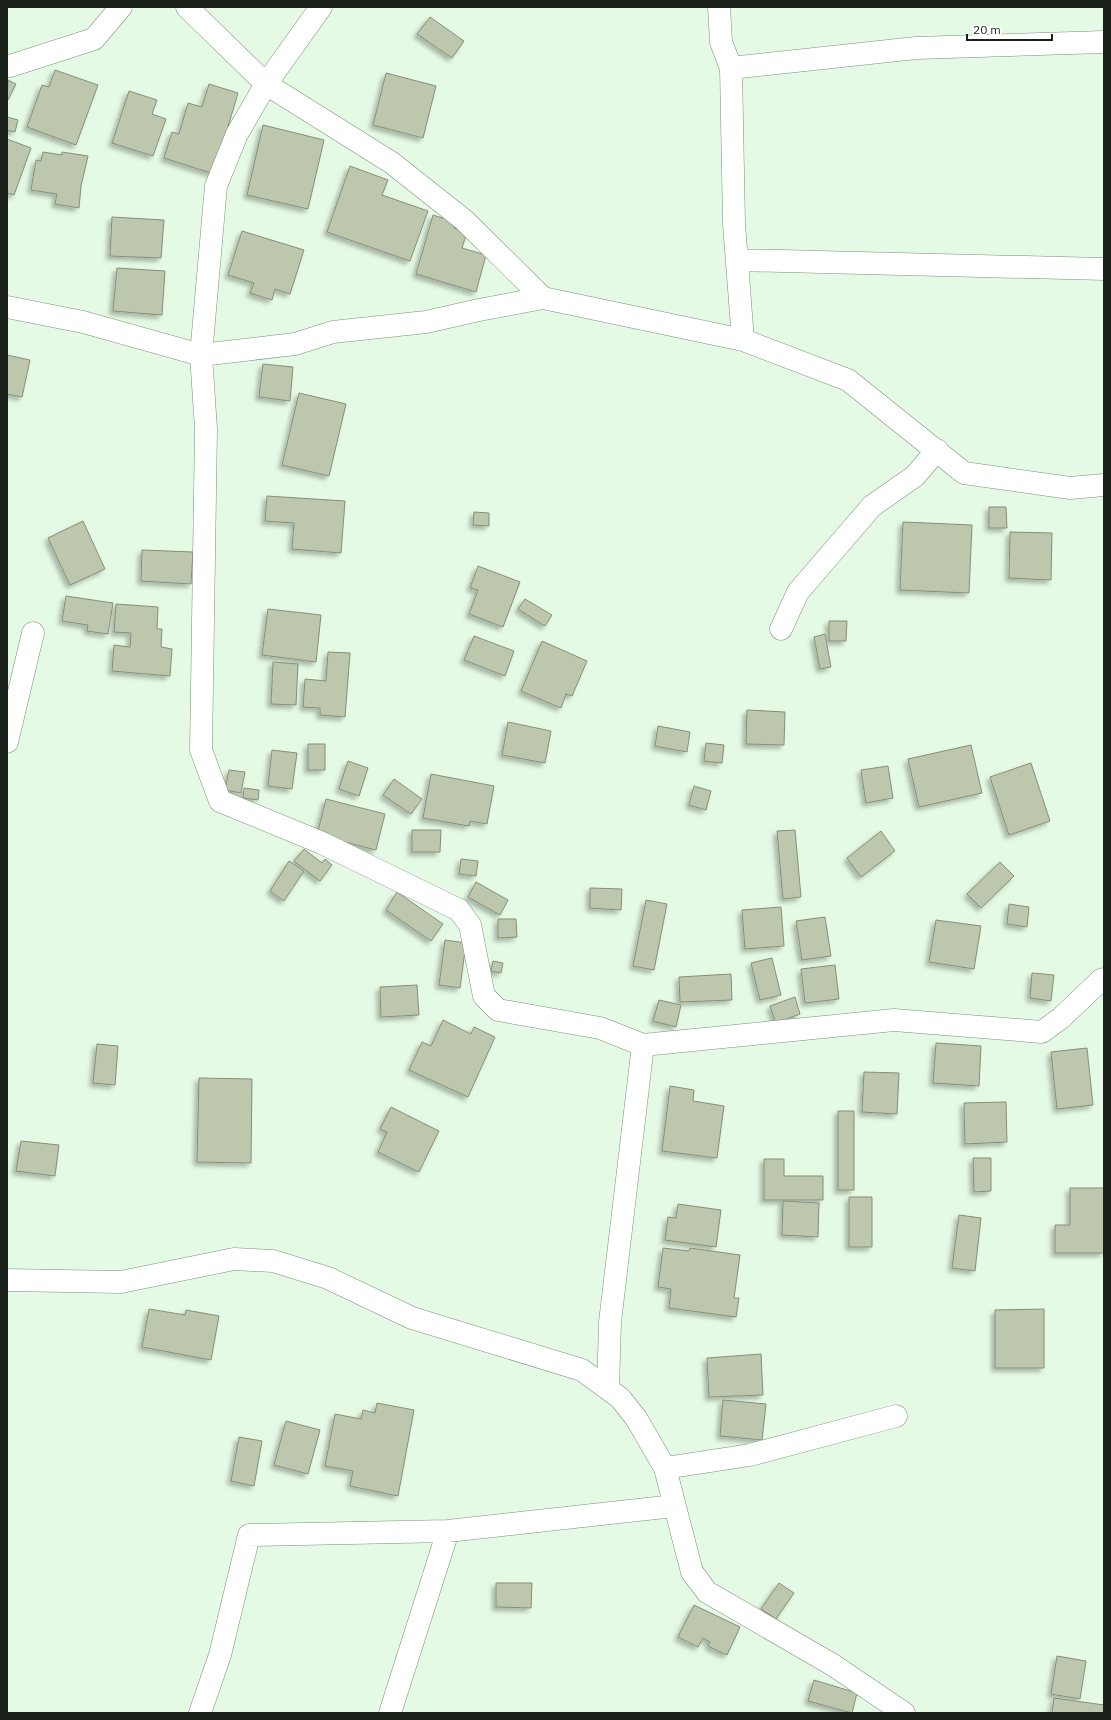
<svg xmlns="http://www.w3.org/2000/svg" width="1111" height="1720" font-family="'IBM Plex Sans',sans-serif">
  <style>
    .building { fill: #bdc7ae; stroke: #868f78; filter: url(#shadow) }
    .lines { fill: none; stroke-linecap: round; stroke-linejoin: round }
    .minor-casing { stroke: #7c8f7b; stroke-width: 23 }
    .minor { stroke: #fff; stroke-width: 22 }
  </style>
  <defs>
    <filter id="shadow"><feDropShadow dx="-3.5" dy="3.5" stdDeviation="2" flood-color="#0004"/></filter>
  </defs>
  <rect width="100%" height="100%" fill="#e5fae4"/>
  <path class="building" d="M430 17 464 41 452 58 417 34Z
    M55 70 98 85 76 145 27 127 42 85 49 87Z
    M386 73 436 86 423 138 373 125Z
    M8 80 16 84 8 100H7Z
    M209 84 238 93 214 174 164 158 172 132 179 134 188 103 202 107Z
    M129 91 157 100 152 114 166 119 153 156 112 143Z
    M7 117 18 120 15 132 7 130Z
    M263 125 324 140 308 209 247 195Z
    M7 139 31 148 14 195 7 193Z
    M43 152 62 155V152L88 156 81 186 79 208 55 204 57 194 31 190 36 160 41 161Z
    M350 166 388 180 382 195 428 211 410 261 327 232Z
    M433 215 455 222 454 228 467 232 462 248 486 255 476 292 416 274Z
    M112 217 164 220 161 258 110 256Z
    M242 231 304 250 290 294 275 289 272 300 250 293 254 283 228 275Z
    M117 268 165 271 162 315 113 311Z
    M7 355 30 360 22 397 7 394Z
    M263 364 293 367 290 401 259 397Z
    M299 393 346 404 329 476 282 465Z
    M267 496 345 501 341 553 292 549 294 523 265 521Z
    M989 507H1006L1007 528H989Z
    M474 512 489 513V526L473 525Z
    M83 521 105 569 70 585 48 538Z
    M903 522 972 525 969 593 900 590Z
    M1010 532 1052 533 1051 580 1009 578Z
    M142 550 193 552 191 584 141 581Z
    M478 566 520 582 503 627 469 614 478 590 470 588Z
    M66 596 113 603 108 634 87 631 88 625 62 621Z
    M525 599 552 615 545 626 518 609Z
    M116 604 158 607 157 629H162L161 647 172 649 170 676 112 671 114 645 130 647 131 633 114 632Z
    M268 609 321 615 316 662 262 655Z
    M829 621H847L846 641H829Z
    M825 634 831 667 820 669 814 637Z
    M474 636 514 651 505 676 464 660Z
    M542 641 587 661 572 696 566 694 561 708 521 691Z
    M328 652 350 653 345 717 320 715V708L303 707 305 679 326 681Z
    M273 662 298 664 296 705 271 704Z
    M747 710 785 712 784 745 746 744Z
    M508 722 551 731 545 763 502 755Z
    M658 726 690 732 687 752 655 746Z
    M706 743 724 745 722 763 704 761Z
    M308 744H325V770H308Z
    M971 745 982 793 919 807 908 759Z
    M272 750 297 753 292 789 268 786Z
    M348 761 368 768 359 796 339 789Z
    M1031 763 1050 821 1009 835 990 777Z
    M888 766 893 798 866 803 861 770Z
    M229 770 245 772 241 793 225 790Z
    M431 774 494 786 487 824 470 821 469 826 423 818Z
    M394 779 422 799 411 814 383 795Z
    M694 786 711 791 706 810 689 805Z
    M244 788 259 790 258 800 243 798Z
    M326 799 385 814 376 850 317 835Z
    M412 830H441L440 852H412Z
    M795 830 801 897 783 899 777 831Z
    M881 831 895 851 861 877 847 858Z
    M304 849 322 863 325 859 332 865 320 881 294 861Z
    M461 859 478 861 476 876 459 874Z
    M289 861 304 871 284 901 270 891Z
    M1000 862 1014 876 981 908 967 894Z
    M476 882 508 900 500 915 468 897Z
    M590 888 622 889 621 910 590 908Z
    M397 892 443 924 431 941 386 910Z
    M646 900 667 904 654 970 633 966Z
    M1009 904 1029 907 1027 927 1007 924Z
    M781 907 784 946 745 949 742 910Z
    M825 917 831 956 802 960 796 921Z
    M498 919H516L517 937 498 938Z
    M936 920 981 926 974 969 929 962Z
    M445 940 466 943 460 988 439 985Z
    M772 958 781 995 760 1000 751 963Z
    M493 961 503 963 501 973 491 971Z
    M835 965 839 999 805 1003 801 969Z
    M1032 973 1054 975 1051 1001 1030 998Z
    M731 974 732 1000 680 1002 679 977Z
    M417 985 419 1015 381 1017 380 987Z
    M795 997 800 1014 776 1023 770 1006Z
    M659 1000 681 1005 676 1027 653 1021Z
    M443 1020 471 1034 474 1027 495 1037 468 1097 409 1070 422 1042 431 1046Z
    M936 1043 981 1046 979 1086 933 1083Z
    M97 1044 118 1046 115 1085 93 1083Z
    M1087 1048 1093 1105 1057 1109 1051 1052Z
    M864 1072 899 1073 897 1114 862 1112Z
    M199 1078 252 1079 251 1163 197 1162Z
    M670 1086 694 1090 693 1101 724 1106 717 1158 662 1151Z
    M1006 1102 1007 1142 965 1144 964 1103Z
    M391 1107 439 1131 419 1172 378 1152 387 1132 380 1129Z
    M838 1111H854V1190H838Z
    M21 1141 59 1145 55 1176 16 1171Z
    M973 1158H991V1191L974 1192Z
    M764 1159H784V1176H823V1200H764Z
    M1070 1188H1104V1253H1055V1225H1070Z
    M849 1197H872V1247H849Z
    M783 1201 819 1203 818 1237 782 1235Z
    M678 1204 721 1210 716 1247 665 1240 668 1217 676 1218Z
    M959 1215 981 1218 975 1271 952 1268Z
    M663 1248 689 1251 690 1248 740 1255 734 1298H739L736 1317 669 1308 671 1289 658 1287Z
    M149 1309 185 1315 186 1310 219 1316 211 1360 142 1347Z
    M1044 1309V1368H995V1310Z
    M761 1354 763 1395 709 1397 707 1358Z
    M723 1400 766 1404 762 1440 720 1436Z
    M377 1403 414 1410 398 1496 350 1486 353 1471 325 1466 335 1414 361 1419 363 1410 375 1413Z
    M286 1421 320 1430 308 1474 274 1465Z
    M239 1437 262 1441 254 1486 231 1481Z
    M496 1583H532L531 1608 496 1607Z
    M779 1583 794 1593 776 1619 761 1609Z
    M694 1605 740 1627 727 1655 708 1646 710 1642 703 1638 698 1647 678 1637Z
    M1057 1656 1086 1661 1080 1699 1051 1694Z
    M814 1680 857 1693 852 1713 808 1701Z
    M1054 1698 1104 1705V1713H1052Z"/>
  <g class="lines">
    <g class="minor-casing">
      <path id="minor" d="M187 7 266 84 392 163 464 220 543 298 743 340 848 380 964 473 1070 488 1104 485
        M321 7 266 84 237 134 216 186 201 355 295 344 333 332 426 322 479 310 543 298
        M719 7 721 42 731 68 916 48 1104 42
        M10 66 94 39 121 7
        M731 68 734 224 743 340
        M737 260 1104 269
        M7 307 83 322 201 355 206 429 201 750 220 801 322 843 459 910 470 925 484 996 498 1010 600 1028 643 1045 894 1020 1042 1032 1061 1018 1101 980 1104 979
        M781 629 798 592 872 506 915 476 937 450
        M7 742 33 633
        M7 1280 121 1282 234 1259 273 1261 328 1278 412 1318 582 1370 620 1398 636 1418 665 1468 692 1572 707 1592 833 1665 904 1713
        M608 1389 610 1322 643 1045
        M665 1468 750 1455 896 1416
        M200 1713 220 1655 249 1535 448 1531 674 1506
        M390 1713 448 1531"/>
    </g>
    <use href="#minor" class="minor"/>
  </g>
  <rect width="1111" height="1720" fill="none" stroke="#1a211a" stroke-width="16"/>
  <path d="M967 34v6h85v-6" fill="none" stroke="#1a211a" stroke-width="2"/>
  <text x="973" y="34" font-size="12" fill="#1a211a" stroke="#ffffff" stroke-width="3" paint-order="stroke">20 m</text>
</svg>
